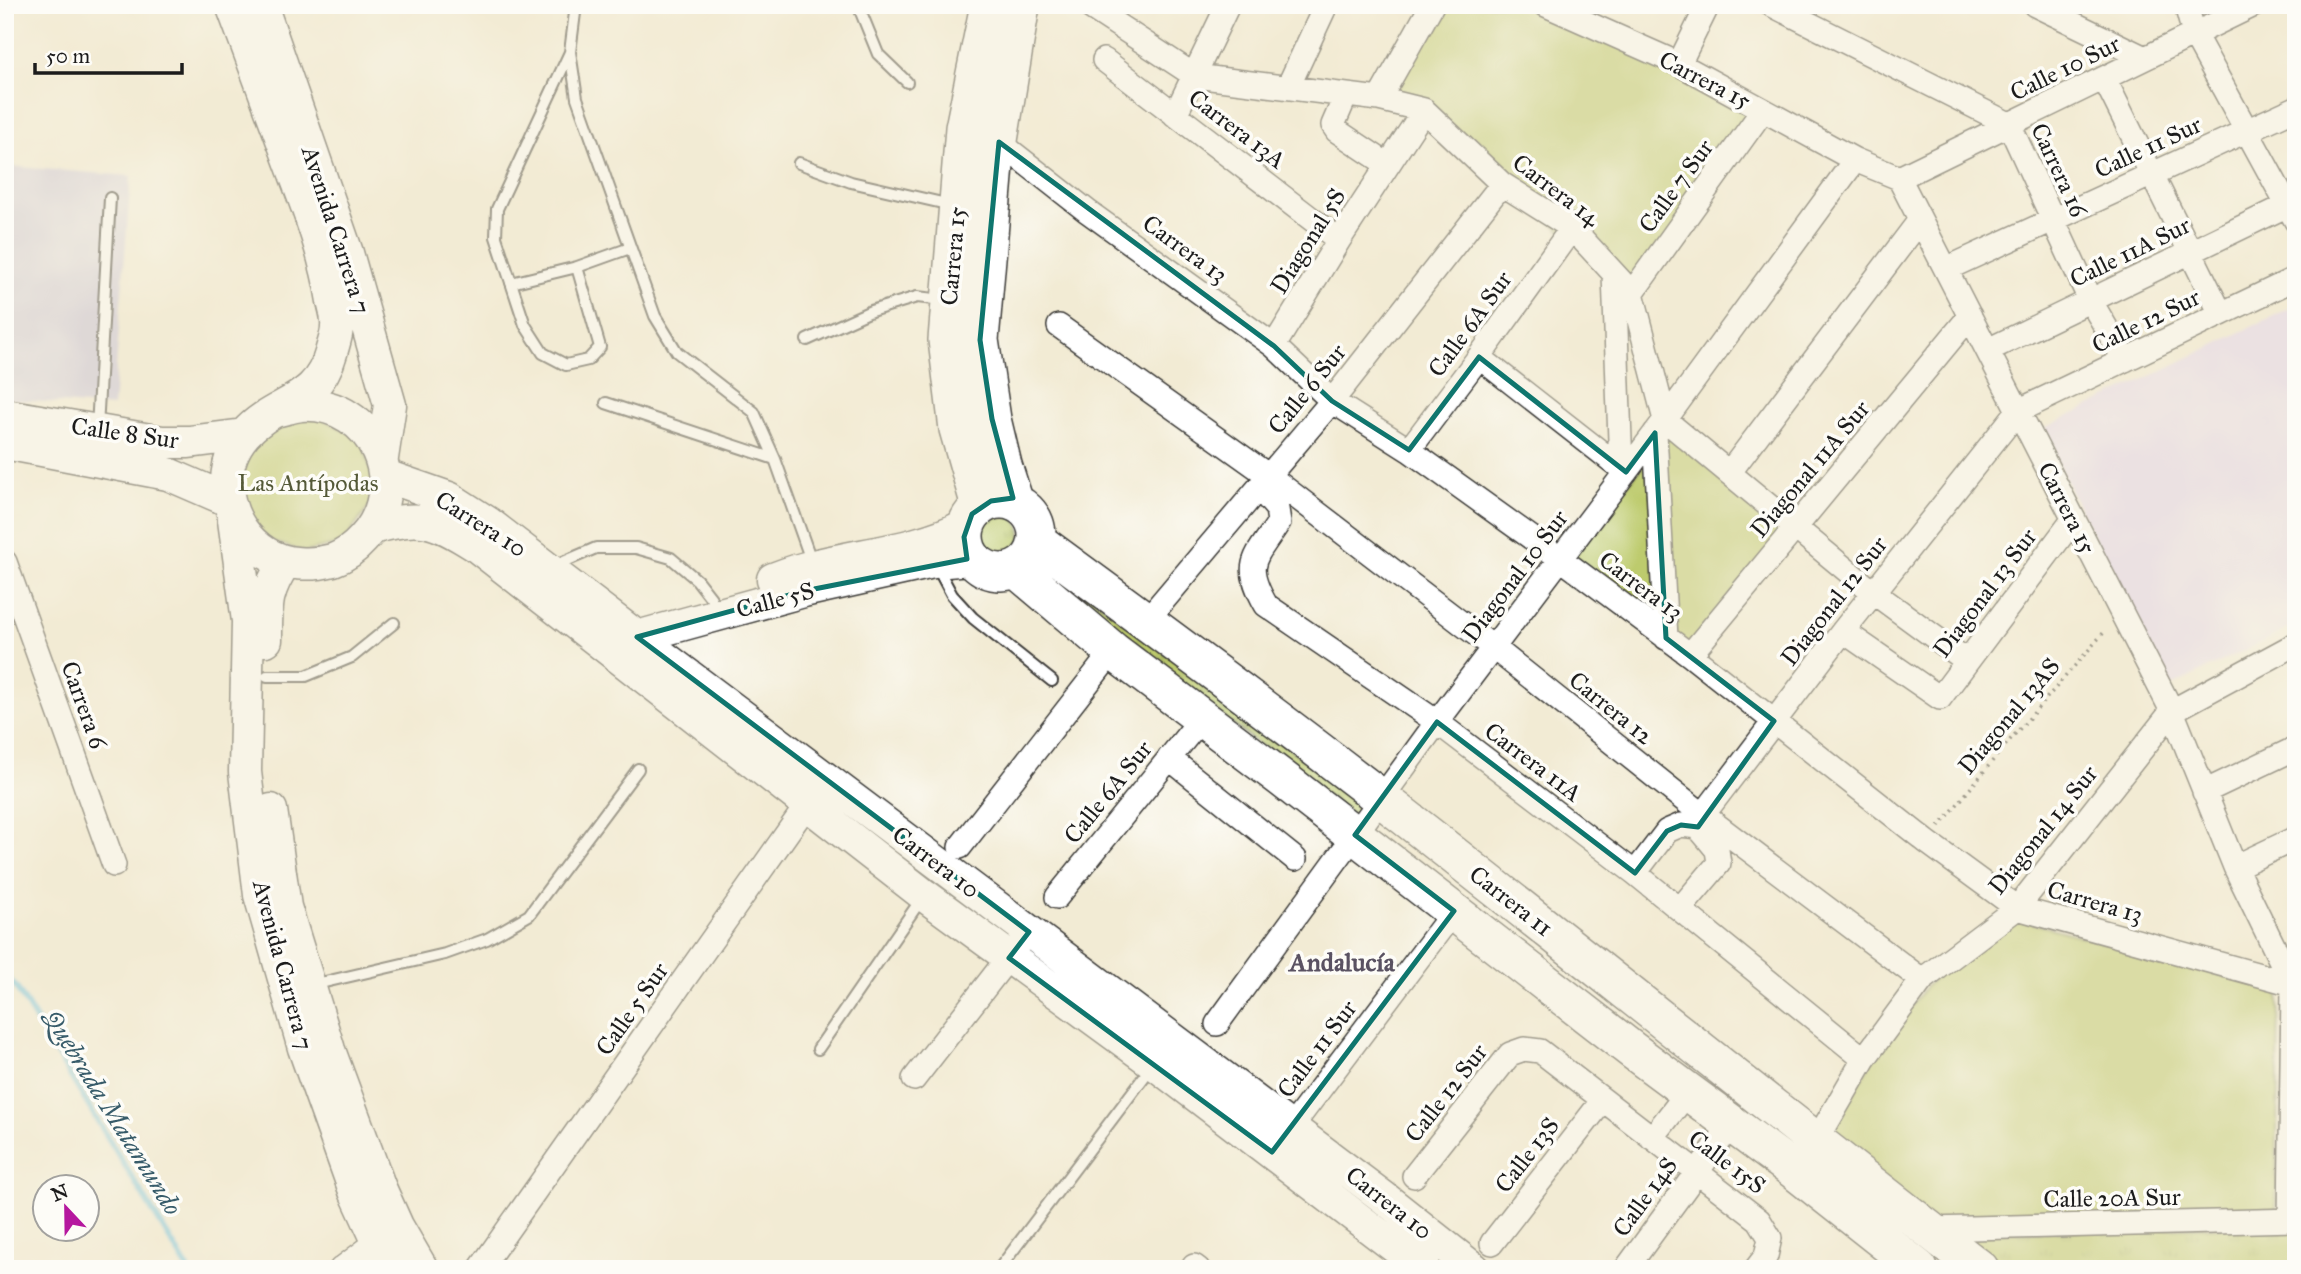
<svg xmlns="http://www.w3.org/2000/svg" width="2301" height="1274" font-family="'IM FELL Great Primer',serif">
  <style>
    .built { fill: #e2d4f3 }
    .industrial { fill: #c5c0da }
    .grass { fill: url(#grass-tufts); stroke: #6c7444; stroke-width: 2 }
    .green { fill: #bdcb6d; stroke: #6c7444; stroke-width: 2 }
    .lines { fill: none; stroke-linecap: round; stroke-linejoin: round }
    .stream { stroke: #63bde0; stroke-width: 6 }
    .lane-casing { stroke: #3c3b38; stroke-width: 14 }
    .street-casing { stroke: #3c3b38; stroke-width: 26 }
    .secondary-casing { stroke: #3c3b38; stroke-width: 35 }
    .primary-casing { stroke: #3c3b38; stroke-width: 40 }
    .path { stroke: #3c3b38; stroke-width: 3.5; stroke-dasharray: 2 5; stroke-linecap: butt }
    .lane { stroke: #fff; stroke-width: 10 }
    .street { stroke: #fff; stroke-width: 23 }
    .secondary { stroke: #fff; stroke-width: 32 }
    .primary { stroke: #fff; stroke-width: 37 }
    .marked { fill: none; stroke: #0f766e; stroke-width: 5; stroke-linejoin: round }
    .labels { text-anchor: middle; stroke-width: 7; stroke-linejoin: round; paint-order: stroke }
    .street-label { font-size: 24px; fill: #1c1c1c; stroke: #fdfcf7 }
    .park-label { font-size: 24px; fill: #545938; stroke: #fdfcf7 }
    .neighbourhood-label { font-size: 26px; font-weight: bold; fill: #5a5262; stroke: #fdfcf7 }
    .water-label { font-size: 26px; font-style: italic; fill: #385c6a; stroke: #fdfcf7 }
  </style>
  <defs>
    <pattern id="grass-tufts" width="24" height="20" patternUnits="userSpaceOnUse" patternTransform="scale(1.75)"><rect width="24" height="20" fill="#bdcb6d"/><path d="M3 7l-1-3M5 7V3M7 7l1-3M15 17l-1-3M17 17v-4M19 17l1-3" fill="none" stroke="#a2ae5e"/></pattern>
  </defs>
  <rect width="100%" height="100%" fill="#fdfcf7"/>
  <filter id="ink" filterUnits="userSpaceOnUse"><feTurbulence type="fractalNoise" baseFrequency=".0143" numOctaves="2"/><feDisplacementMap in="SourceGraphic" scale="14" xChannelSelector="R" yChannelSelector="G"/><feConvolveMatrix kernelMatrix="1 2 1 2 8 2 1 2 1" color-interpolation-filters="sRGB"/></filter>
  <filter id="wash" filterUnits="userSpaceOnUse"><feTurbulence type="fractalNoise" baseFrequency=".00686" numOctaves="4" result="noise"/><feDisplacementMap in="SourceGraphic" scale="28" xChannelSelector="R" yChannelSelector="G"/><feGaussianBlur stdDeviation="1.57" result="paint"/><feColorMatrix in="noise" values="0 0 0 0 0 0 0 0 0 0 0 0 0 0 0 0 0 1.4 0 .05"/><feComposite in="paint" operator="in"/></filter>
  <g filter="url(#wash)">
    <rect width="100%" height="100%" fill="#f2ebd4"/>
    <path class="built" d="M2296 305V625L2168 688 2041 430Z"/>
    <path class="industrial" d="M5 166 131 176 113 407 5 399Z"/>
    <path class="grass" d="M981 534a20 20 0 1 1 40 0a20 20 0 1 1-40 0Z
      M1040 557 1364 806 1355 818 1036 573Z
      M2296 1225V1269H1991L1946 1234Z"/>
    <path class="green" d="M1432 5H1546L1763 110 1632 293 1424 111 1379 99Z
      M311 413 362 439 377 495 343 543 305 552 268 540 243 509 239 470 257 435Z
      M1668 434 1786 528 1690 645 1568 559Z
      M2007 916 2279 991 2276 1213 1933 1222 1827 1140 1872 1060 1927 985Z"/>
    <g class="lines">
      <path class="stream" d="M5 975 16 987 188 1269"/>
    </g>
  </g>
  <g filter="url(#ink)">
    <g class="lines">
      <g class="lane-casing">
        <path id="lane" d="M576 5 570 52 577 98 655 316 677 352 754 412 775 459 812 563
          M858 5 878 54 907 82
          M570 52 497 209 496 237 525 325 543 353 566 365 588 360 600 347 577 267 630 248
          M799 163 851 182 951 205
          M511 283 577 267
          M807 340 871 311 917 297 943 300
          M606 403 775 459
          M97 428 110 198
          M554 566 596 548H636L671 558 697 580 711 598
          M937 567 952 595 973 618 1052 681
          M267 676H306L352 657 394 623
          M312 985 445 954 487 939 529 915 638 769
          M818 1049 922 898
          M999 1269 1153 1065"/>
      </g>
      <g class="street-casing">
        <path id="street" d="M1087 5 1195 76 1379 99 1424 110 1502 184 1572 228 1632 293 1665 420 1873 592 1967 661
          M1546 5 1679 64 1855 160 1899 178 2172 711 2235 867 2293 986 2290 1220
          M1772 5 2009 124 2090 300 2125 360
          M2035 5 2145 58
          M2186 5 2194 34 2296 221
          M1104 60 1339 240
          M1679 64 1708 5
          M2104 78 2221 314
          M1288 87 1326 5
          M1346 95 1333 125 1337 131 1388 165
          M1379 99 1432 5
          M1175 115 1228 5
          M999 142 1087 211 1274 346 1332 401 1409 450 1561 559 1690 655 1927 842 2017 908 2296 985
          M1899 178 2254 5
          M1946 269 2296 108
          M1614 274 1621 468
          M1632 293 1763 110
          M1059 326 1269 476 1494 648 1703 815 1922 980
          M1274 346 1339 240 1424 110
          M1988 350 2296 201
          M1479 357 1626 472
          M1655 433 1666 638
          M1409 450 1479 357 1572 228
          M1729 473 1920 220
          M1259 488 1277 509 1279 522C1255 559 1242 563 1266 605L1437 722 1635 873 1864 1059
          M5 562 114 865
          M1146 621 1332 401 1502 184
          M1843 631 1940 698 2073 520
          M1690 655 1970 316
          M1169 758 1295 859
          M2204 792 2296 748
          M960 847 1113 651
          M2235 867 2296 838
          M1635 873 1667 831 1681 825 1698 827
          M1057 897 1201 719
          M1680 909 1719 863 1717 850 1698 827 1703 815 1843 631 2018 411 2296 278
          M1217 1024 1437 722 1665 420 1855 160
          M914 1079 1018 945
          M1283 1138 1454 911
          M1652 1138 1688 1092
          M1810 1152 1864 1059 1922 980 2017 908 2172 711 2296 644
          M1414 1176 1510 1054 1524 1049 1540 1051 1759 1220 1770 1238 1766 1256 1756 1269
          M1929 1229 2296 1220
          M1492 1243 1603 1100
          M341 1269 378 1241
          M480 1269 816 792
          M1192 1269 1194 1266 1198 1269
          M1626 1269 1732 1124"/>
      </g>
      <g class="secondary-casing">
        <path id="secondary" d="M232 5C253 62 274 118 295 174 311 216 326 257 333 301 335 309 338 319 337 327 337 335 333 345 331 353 317 405 275 400 245 434 213 471 226 528 266 553 285 565 311 566 333 560 344 556 355 548 363 539 411 487 375 401 301 405 293 406 284 409 275 411
          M261 5 347 253 390 405 382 458
          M5 415 162 442H189L244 435
          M5 443 168 474 228 500
          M386 476 449 498 488 523 637 637 1383 1197 1474 1269
          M234 520 248 621 245 772 260 895 304 1048 355 1191 378 1241 394 1269
          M373 528C420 514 434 519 475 545L924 895 1154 1063 1424 1269
          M773 579C786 574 800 569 814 566 865 553 919 550 966 525
          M621 638 637 637 804 591 934 562 972 559
          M266 640C266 605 265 592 285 562
          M271 810 285 907 329 1050 380 1188 397 1226 422 1269"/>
      </g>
      <g class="primary-casing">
        <path id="primary" d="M965 536a36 36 0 1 1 72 0a36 36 0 1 1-72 0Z
          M1015 503 1003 465 992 419 980 340 995 165 1021 5
          M980 506 958 429 947 340 964 128 989 5
          M1037 541C1153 626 1268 711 1382 799 1582 955 1779 1114 1980 1269
          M1016 569 1113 651 1280 777 1632 1050 1795 1171 1919 1269"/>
      </g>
      <path class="path" d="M1939 827 2003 748 2106 630"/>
      <use href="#lane" class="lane"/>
      <use href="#street" class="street"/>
      <use href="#secondary" class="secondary"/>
      <use href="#primary" class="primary"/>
    </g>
  </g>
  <path d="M0 0H2301V1274H0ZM999 142 1274 346 1332 401 1409 450 1479 357 1626 472 1655 433 1666 638 1774 721 1698 827 1681 825 1667 831 1635 873 1437 722 1355 835 1454 911 1272 1152 1009 958 1029 932 637 637 804 591 967 559 964 537 972 514 991 501 1013 498 992 419 980 340Z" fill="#f2ebd4" fill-opacity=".55" fill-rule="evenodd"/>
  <path class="marked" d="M999 142 1274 346 1332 401 1409 450 1479 357 1626 472 1655 433 1666 638 1774 721 1698 827 1681 825 1667 831 1635 873 1437 722 1355 835 1454 911 1272 1152 1009 958 1029 932 637 637 804 591 967 559 964 537 972 514 991 501 1013 498 992 419 980 340Z"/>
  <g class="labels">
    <g class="street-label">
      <text transform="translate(2065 68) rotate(-26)" y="8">Calle 10 Sur</text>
      <text transform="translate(1705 80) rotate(27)" y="8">Carrera 15</text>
      <text transform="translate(1237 129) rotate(37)" y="8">Carrera 13A</text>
      <text transform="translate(2148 147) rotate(-25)" y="8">Calle 11 Sur</text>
      <text transform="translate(2059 170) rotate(65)" y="8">Carrera 16</text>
      <text transform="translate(1676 186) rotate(-54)" y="8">Calle 7 Sur</text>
      <text transform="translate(1556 190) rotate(37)" y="8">Carrera 14</text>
      <text transform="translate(336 230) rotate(72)" y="8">Avenida Carrera 7</text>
      <text transform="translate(1308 241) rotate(-58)" y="8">Diagonal 5S</text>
      <text transform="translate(1185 249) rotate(36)" y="8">Carrera 13</text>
      <text transform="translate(2130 252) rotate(-26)" y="8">Calle 11A Sur</text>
      <text transform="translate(953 256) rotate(-85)" y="8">Carrera 15</text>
      <text transform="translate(2146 321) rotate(-26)" y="8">Calle 12 Sur</text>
      <text transform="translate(1470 324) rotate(-54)" y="8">Calle 6A Sur</text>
      <text transform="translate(1307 389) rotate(-51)" y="8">Calle 6 Sur</text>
      <text transform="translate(125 433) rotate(8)" y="8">Calle 8 Sur</text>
      <text transform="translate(1810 469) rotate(-50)" y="8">Diagonal 11A Sur</text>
      <text transform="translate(2067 508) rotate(63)" y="8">Carrera 15</text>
      <text transform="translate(481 524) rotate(32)" y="8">Carrera 10</text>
      <text transform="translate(1515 576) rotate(-53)" y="8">Diagonal 10 Sur</text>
      <text transform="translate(1641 586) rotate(37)" y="8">Carrera 13</text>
      <text transform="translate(1985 593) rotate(-53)" y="8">Diagonal 13 Sur</text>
      <text transform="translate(775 600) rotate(-15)" y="8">Calle 5S</text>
      <text transform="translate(1834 601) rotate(-52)" y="8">Diagonal 12 Sur</text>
      <text transform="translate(84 705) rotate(70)" y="8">Carrera 6</text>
      <text transform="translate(1611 708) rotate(39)" y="8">Carrera 12</text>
      <text transform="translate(2009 716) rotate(-50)" y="8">Diagonal 13AS</text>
      <text transform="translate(1533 762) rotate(37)" y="8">Carrera 11A</text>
      <text transform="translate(1108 792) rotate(-51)" y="8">Calle 6A Sur</text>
      <text transform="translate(2043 830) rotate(-51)" y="8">Diagonal 14 Sur</text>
      <text transform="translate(936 862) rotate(37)" y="8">Carrera 10</text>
      <text transform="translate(1511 901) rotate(38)" y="8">Carrera 11</text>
      <text transform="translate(2095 902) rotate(16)" y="8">Carrera 13</text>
      <text transform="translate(283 965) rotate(75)" y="8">Avenida Carrera 7</text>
      <text transform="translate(632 1009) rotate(-55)" y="8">Calle 5 Sur</text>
      <text transform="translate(1317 1049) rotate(-53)" y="8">Calle 11 Sur</text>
      <text transform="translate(1446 1093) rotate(-52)" y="8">Calle 12 Sur</text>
      <text transform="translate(1527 1155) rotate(-52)" y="8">Calle 13S</text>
      <text transform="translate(1727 1162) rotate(37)" y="8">Calle 15S</text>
      <text transform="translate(1645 1197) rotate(-54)" y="8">Calle 14S</text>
      <text transform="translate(2112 1198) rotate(-1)" y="8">Calle 20A Sur</text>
      <text transform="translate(1389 1203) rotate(38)" y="8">Carrera 10</text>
    </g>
    <g class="park-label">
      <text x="308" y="491">Las Antípodas</text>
    </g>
    <g class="neighbourhood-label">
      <text x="1342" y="971">Andalucía</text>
    </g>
    <g class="water-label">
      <text transform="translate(113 1112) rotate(58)" y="9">Quebrada Matamundo</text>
    </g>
  </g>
  <rect width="2301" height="1274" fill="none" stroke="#fdfcf7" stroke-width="28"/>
  <g transform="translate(66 1208) rotate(338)"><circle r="33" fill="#fdfcf7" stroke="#a3a29f" stroke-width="2"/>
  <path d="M0-5L12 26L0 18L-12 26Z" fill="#b5179e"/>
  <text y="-10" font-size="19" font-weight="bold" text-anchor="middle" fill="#1c1c1c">N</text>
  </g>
  <path d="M35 63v10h147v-10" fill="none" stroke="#1c1c1c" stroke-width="3.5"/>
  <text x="46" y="63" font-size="21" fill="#1c1c1c" stroke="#fdfcf7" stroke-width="5" paint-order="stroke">50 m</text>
</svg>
